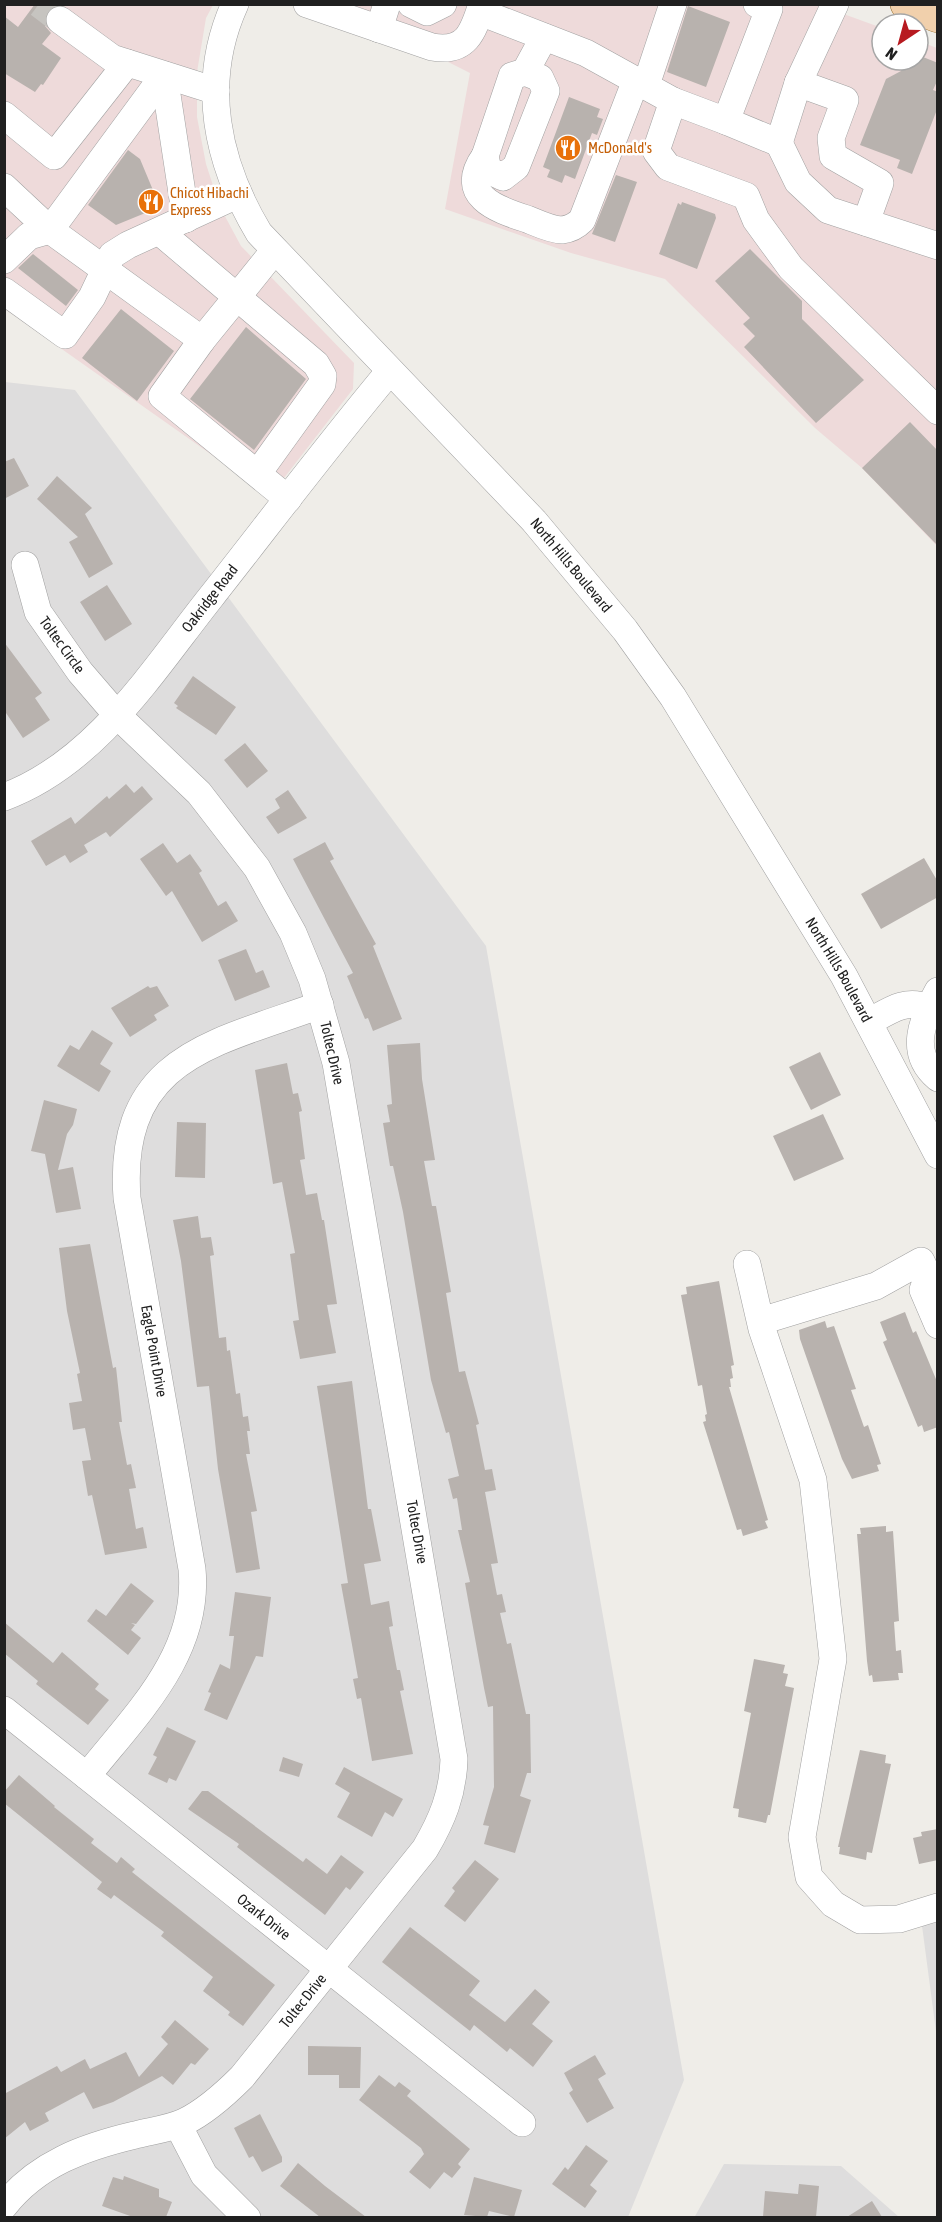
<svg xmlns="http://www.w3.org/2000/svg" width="942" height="2222" font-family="'Asap Condensed',sans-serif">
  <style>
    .residential { fill: #dedddd }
    .commercial { fill: #eedada }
    .building { fill: #b8b2ae }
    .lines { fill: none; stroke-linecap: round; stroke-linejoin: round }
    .minor-tunnel { stroke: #c6c4c0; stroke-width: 27; stroke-dasharray: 27 14; stroke-linecap: butt }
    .minor-casing { stroke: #a1a1a1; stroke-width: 28 }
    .major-casing { stroke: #895d13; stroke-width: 34 }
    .minor { stroke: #fff; stroke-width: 27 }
    .major { stroke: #f1d0ac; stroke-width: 33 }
    .labels { text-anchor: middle; stroke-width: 5; stroke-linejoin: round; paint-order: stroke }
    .food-label { font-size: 15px; fill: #c56008; stroke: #fff; text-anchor: start }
    .street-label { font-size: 15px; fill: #202020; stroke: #fff }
  </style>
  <rect width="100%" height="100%" fill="#efede8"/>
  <path class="residential" d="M5 382 75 390 486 946 684 2080 628 2217 5 2218Z
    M919 1903 937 1904V2039Z
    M724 2164 841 2166 899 2217 694 2218Z"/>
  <path class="commercial" d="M5 5H213L206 18 197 72V117L206 164 220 207 241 246 354 363 353 389 270 496 5 309Z
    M335 5H819L882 28V60H918V41L937 48V546L862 468 815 428 665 279 571 253 445 209 470 73Z"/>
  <path class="building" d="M35 4H60L47 11 45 26 51 33 42 44 61 58 43 85 41 84 35 92 4 73V16L18 27Z
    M688 6 730 22 706 87 667 72Z
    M918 55 938 63V79L933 90 938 92V107L912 174 897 168 900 160 860 145 886 79 901 71 905 60H918Z
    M569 97 600 109 597 117 603 119 597 135 592 133 575 179 565 175 562 183 547 177 550 170 543 167Z
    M128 150 140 159 160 207 116 225 88 205Z
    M616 175 637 182 615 242 592 234Z
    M682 202 715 214 716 218 697 269 659 254 678 203 681 205Z
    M750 249 802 301V319L864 380 816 423 744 347 755 336 743 324 750 318 715 281Z
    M33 254 78 290 66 306 18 268Z
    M121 309 174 351 137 401 82 358Z
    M246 327 306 379 254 450 190 399Z
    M910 422 938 451V546L862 468Z
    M14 458 29 486 4 499V462Z
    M57 476 92 508 85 514 113 564 89 578 69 542 78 537 37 499Z
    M107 585 132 624 105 641 80 602Z
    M4 642 42 693 35 698 50 720 23 738 4 710Z
    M193 676 236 707 216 735 176 708 178 706 174 703Z
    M245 743 268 771 247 788 224 760Z
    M126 784 134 793 142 786 153 799 110 837 106 832 84 845 88 852 70 863 65 855 46 866 31 841 71 817 75 824 107 796 109 799Z
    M288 790 307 818 278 834 266 817 280 808 275 799Z
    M325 842 334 859 330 861 376 944 373 946 402 1019 373 1031 368 1018 365 1019 347 976 353 973 293 859Z
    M163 843 177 863 190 854 202 871 199 873 218 906 226 901 238 921 202 942 172 891 166 896 140 859Z
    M924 858 938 882V897L881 929 861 894Z
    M246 949 256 973 263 970 270 987 235 1001 218 960Z
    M148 986 150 988 157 986 169 1006 154 1015 157 1020 130 1037 111 1008Z
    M92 1030 113 1043 100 1064 111 1071 99 1092 57 1066 70 1045 79 1050Z
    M420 1043 422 1079 435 1160 424 1161 432 1206H436L451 1292 446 1293 459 1372 465 1371 479 1424 476 1425 485 1470 492 1469 496 1490 485 1492 498 1563 491 1564 497 1595 502 1594 506 1612 500 1613 507 1644 511 1643 526 1714H530L531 1773H527L520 1796 531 1800 515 1853 484 1844 489 1826 483 1825 494 1787 493 1706 488 1707 484 1688 465 1583 470 1582 458 1530H462L457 1498 453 1499 448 1479 459 1476 449 1432 446 1433 431 1380 403 1212 393 1166H390L383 1123 390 1122 387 1105 392 1104 387 1045Z
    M820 1052 841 1095 811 1110 789 1067Z
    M287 1063 293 1094 298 1093 302 1111 299 1112 305 1159 300 1160 306 1195 317 1193 322 1220H324L337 1304 327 1305 336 1353 300 1359 293 1321 299 1320 290 1254 295 1253 282 1182 273 1184 255 1070Z
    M44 1100 77 1109 73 1125 67 1134 58 1170 73 1167 81 1209 56 1213 45 1154 31 1151Z
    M823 1114 844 1159 794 1181 773 1136Z
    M177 1122 206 1123 205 1178 175 1177Z
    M198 1216 201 1238 211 1237 214 1255 210 1256 219 1338 226 1337 227 1351 230 1350 236 1394 240 1393 243 1417 248 1416 250 1431H247L250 1454H246L257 1511 251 1512 260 1569 236 1573 218 1469 209 1386 197 1387 181 1261 173 1220Z
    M90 1244 113 1368 116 1367 122 1422H119L127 1465 131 1464 136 1488 129 1489 136 1529 143 1527 147 1548 105 1555 92 1495 88 1496 82 1461 91 1460 85 1428 73 1430 69 1403 82 1401 77 1374 80 1373 67 1311 59 1248Z
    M719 1281 734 1365 731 1366 733 1378 730 1379 731 1387H729L768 1520 765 1521 768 1528 743 1536 741 1529 737 1530 703 1422 706 1421 705 1415 707 1414 702 1385 698 1386 681 1295 687 1294 686 1287Z
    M905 1312 913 1333 916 1331 938 1384V1427L924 1432 922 1425 918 1427 883 1342 887 1340 880 1322Z
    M825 1321 827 1328 834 1326 856 1389 851 1390 864 1427 868 1425 881 1464 877 1465 879 1471 852 1479 842 1459 800 1339 799 1330Z
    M352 1381 368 1509H371L381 1561 364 1564 371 1605 389 1601 393 1626 389 1627 397 1670H400L404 1690 400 1691 413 1754 372 1761 361 1698 357 1699 353 1679 358 1678 341 1584 348 1583 317 1386Z
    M886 1526V1532L893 1531 899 1621 894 1622 896 1651 901 1650 903 1673H898L899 1680 873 1682 872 1675 869 1676 867 1661 857 1534H861L860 1528Z
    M131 1583 154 1601 136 1624 131 1623 135 1625 131 1630 141 1638 128 1655 87 1621 96 1609 106 1616Z
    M235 1592 271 1597 263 1657 256 1656 227 1720 204 1710 211 1693 208 1692 220 1664 230 1669 234 1636H229Z
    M4 1622 53 1663 62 1652 99 1684 95 1689 109 1700 88 1725 36 1684 38 1681 4 1653Z
    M754 1659 785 1665 783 1673 788 1674 785 1686 794 1688 770 1815H768L766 1823 738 1817 739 1809 733 1808 751 1713 744 1711Z
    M167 1727 196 1741 176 1781 169 1778 167 1783 148 1774 157 1757 153 1755Z
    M860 1750 886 1755 885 1763 891 1764 872 1853 867 1852 866 1860 839 1854 840 1847H838Z
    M283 1757 303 1764 299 1777 279 1771Z
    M344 1767 403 1799 393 1817 385 1812 372 1837 337 1817 350 1793 335 1784Z
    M19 1775 55 1806 54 1807 94 1839 91 1843 117 1863 121 1857 135 1869 132 1872 275 1985 243 2026 228 2015 230 2012 203 1991 213 1977 161 1936 164 1932 114 1895 111 1899 97 1889 102 1882 4 1803V1792Z
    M202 1791H208L303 1862 306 1858 327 1874 341 1855 364 1872 350 1890 346 1887 325 1915 237 1847 239 1844 188 1809Z
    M938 1829V1860L919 1864 913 1838 922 1836 921 1832Z
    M475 1860 499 1879 465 1922 444 1906 455 1891 452 1888Z
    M410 1927 480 1981 469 1995 505 2022 535 1989 550 2002 532 2024 553 2041 533 2067 510 2048 507 2052 474 2025 470 2031 382 1962Z
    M175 2020 209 2049 195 2065 191 2063 173 2085 162 2076 113 2102 93 2109 84 2092 45 2113 49 2121 30 2131 25 2122 4 2139V2094L57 2066 61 2072 85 2059 90 2069 126 2052 139 2077 168 2044 161 2037Z
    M308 2046 361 2047 360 2088H339V2075H308Z
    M595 2055 606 2074 598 2079 614 2108 587 2123 569 2093 573 2090 564 2073Z
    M379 2075 395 2087 399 2082 411 2091 407 2096 470 2149 458 2164 461 2167 452 2178 444 2172 430 2189 409 2172 424 2154 421 2148 359 2100Z
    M260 2114 282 2157V2162L262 2172 253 2156 249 2158 234 2128Z
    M586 2145 608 2161 590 2185 597 2191 585 2208 552 2184 565 2167 568 2170Z
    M298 2163 325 2186 366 2217H320L280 2186Z
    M124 2176 159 2189V2197L172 2202 166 2217H133L102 2206 113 2177 123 2180Z
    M474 2177 522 2190 514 2217 489 2211 487 2217 464 2215Z
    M799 2184 819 2186 816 2217H763L765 2191 798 2194Z
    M872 2201 882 2217H847Z"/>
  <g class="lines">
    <path class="minor-tunnel" d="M39 4 60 20"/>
    <g class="minor-casing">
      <g id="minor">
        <path id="s1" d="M235 4C199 83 217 163 259 233L534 521 625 630 673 697 844 976 938 1155"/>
        <path d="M307 4 432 47C466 53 473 33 482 4"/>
        <path d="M411 4 427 12 443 4"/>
        <path d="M480 12 586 53 673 101 656 151 668 167 746 196 756 220 791 268 938 411"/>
        <path d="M60 20 112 58 216 91"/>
        <path d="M379 29 387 4"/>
        <path d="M525 72 540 78 546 91 516 167 503 177 488 170 485 156 512 76 525 72 544 37"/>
        <path d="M164 75 186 219"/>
        <path d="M798 83 845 100 831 138 833 156 880 183 866 222"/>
        <path d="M646 85 673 4"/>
        <path d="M673 101 726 121 769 9 757 4"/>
        <path d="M4 115 54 156 127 63"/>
        <path d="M726 121 779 143 798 83 835 4"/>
        <path d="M779 143 798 182 828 210 938 246"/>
        <path d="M485 156C457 195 495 209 527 219 537 223 551 230 562 230 571 229 576 226 582 220L636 80"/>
        <path d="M4 187 50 230 202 340 162 396 288 499"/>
        <path d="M160 232 237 297 274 251"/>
        <path d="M4 260 29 236 50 230 164 75"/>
        <path d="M4 291 65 335 92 297 112 255 128 245 237 195"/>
        <path d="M202 340 237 297 316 364 323 376 322 384 258 473"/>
        <path id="s2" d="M4 797C96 763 153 670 211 597 270 522 328 445 389 372"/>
        <path d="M938 991C922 1020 908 1053 938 1078"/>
        <path d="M869 1022C889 1011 906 998 928 1008"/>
        <path d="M747 1264 762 1329 813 1480 833 1659 802 1837 809 1877 833 1904 860 1920 899 1919 938 1907"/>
        <path d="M761 1321 876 1286 921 1261 928 1276 923 1290 938 1325"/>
        <path id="s3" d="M4 1710 522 2123"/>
        <path d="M87 1776C136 1714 200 1654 192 1569L127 1198C117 1057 213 1044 320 1005"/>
        <path d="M178 2125 204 2175 247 2218"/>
        <path id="s4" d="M4 2206C37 2164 84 2147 135 2135 150 2131 169 2129 184 2122 205 2112 225 2094 242 2077L425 1849C442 1820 453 1794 454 1759L336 1063 312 979 293 933 257 868 199 793 117 715 80 672 38 612 25 565"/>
      </g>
    </g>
    <g class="major-casing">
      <path id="major" d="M907 4 938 16"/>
    </g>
    <use href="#minor" class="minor"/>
    <use href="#major" class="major"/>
  </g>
  <defs>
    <g id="restaurant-disc" transform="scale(1.35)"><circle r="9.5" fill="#e8710a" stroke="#fff"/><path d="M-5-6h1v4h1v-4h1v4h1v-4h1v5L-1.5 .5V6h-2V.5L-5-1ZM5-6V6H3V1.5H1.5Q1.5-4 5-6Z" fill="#fff"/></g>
  </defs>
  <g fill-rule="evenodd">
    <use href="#restaurant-disc" x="568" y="148"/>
    <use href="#restaurant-disc" x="151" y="202"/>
  </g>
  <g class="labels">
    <g class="food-label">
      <text x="588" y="153">McDonald's</text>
      <text x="170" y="198">Chicot Hibachi<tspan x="170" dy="17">Express</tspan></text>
    </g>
    <g class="street-label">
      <text dy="5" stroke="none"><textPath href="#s1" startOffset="696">North Hills Boulevard</textPath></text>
      <text dy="5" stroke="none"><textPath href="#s2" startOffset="290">Oakridge Road</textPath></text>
      <text transform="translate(62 645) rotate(54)" y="5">Toltec Circle</text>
      <text dy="5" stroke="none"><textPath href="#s1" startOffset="1182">North Hills Boulevard</textPath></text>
      <text transform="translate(332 1053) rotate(77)" y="5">Toltec Drive</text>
      <text transform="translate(154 1351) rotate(80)" y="5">Eagle Point Drive</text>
      <text transform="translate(417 1532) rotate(80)" y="5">Toltec Drive</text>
      <text dy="5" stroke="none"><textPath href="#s3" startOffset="332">Ozark Drive</textPath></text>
      <text dy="5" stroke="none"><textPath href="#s4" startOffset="374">Toltec Drive</textPath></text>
    </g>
  </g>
  <rect width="942" height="2222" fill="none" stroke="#202020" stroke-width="12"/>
  <g transform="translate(900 42) rotate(216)"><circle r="28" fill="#ffffff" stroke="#a6a6a6" stroke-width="1.5"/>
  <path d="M0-4.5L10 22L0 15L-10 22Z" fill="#b71a20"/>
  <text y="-9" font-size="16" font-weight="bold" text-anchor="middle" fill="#202020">N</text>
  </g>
</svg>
